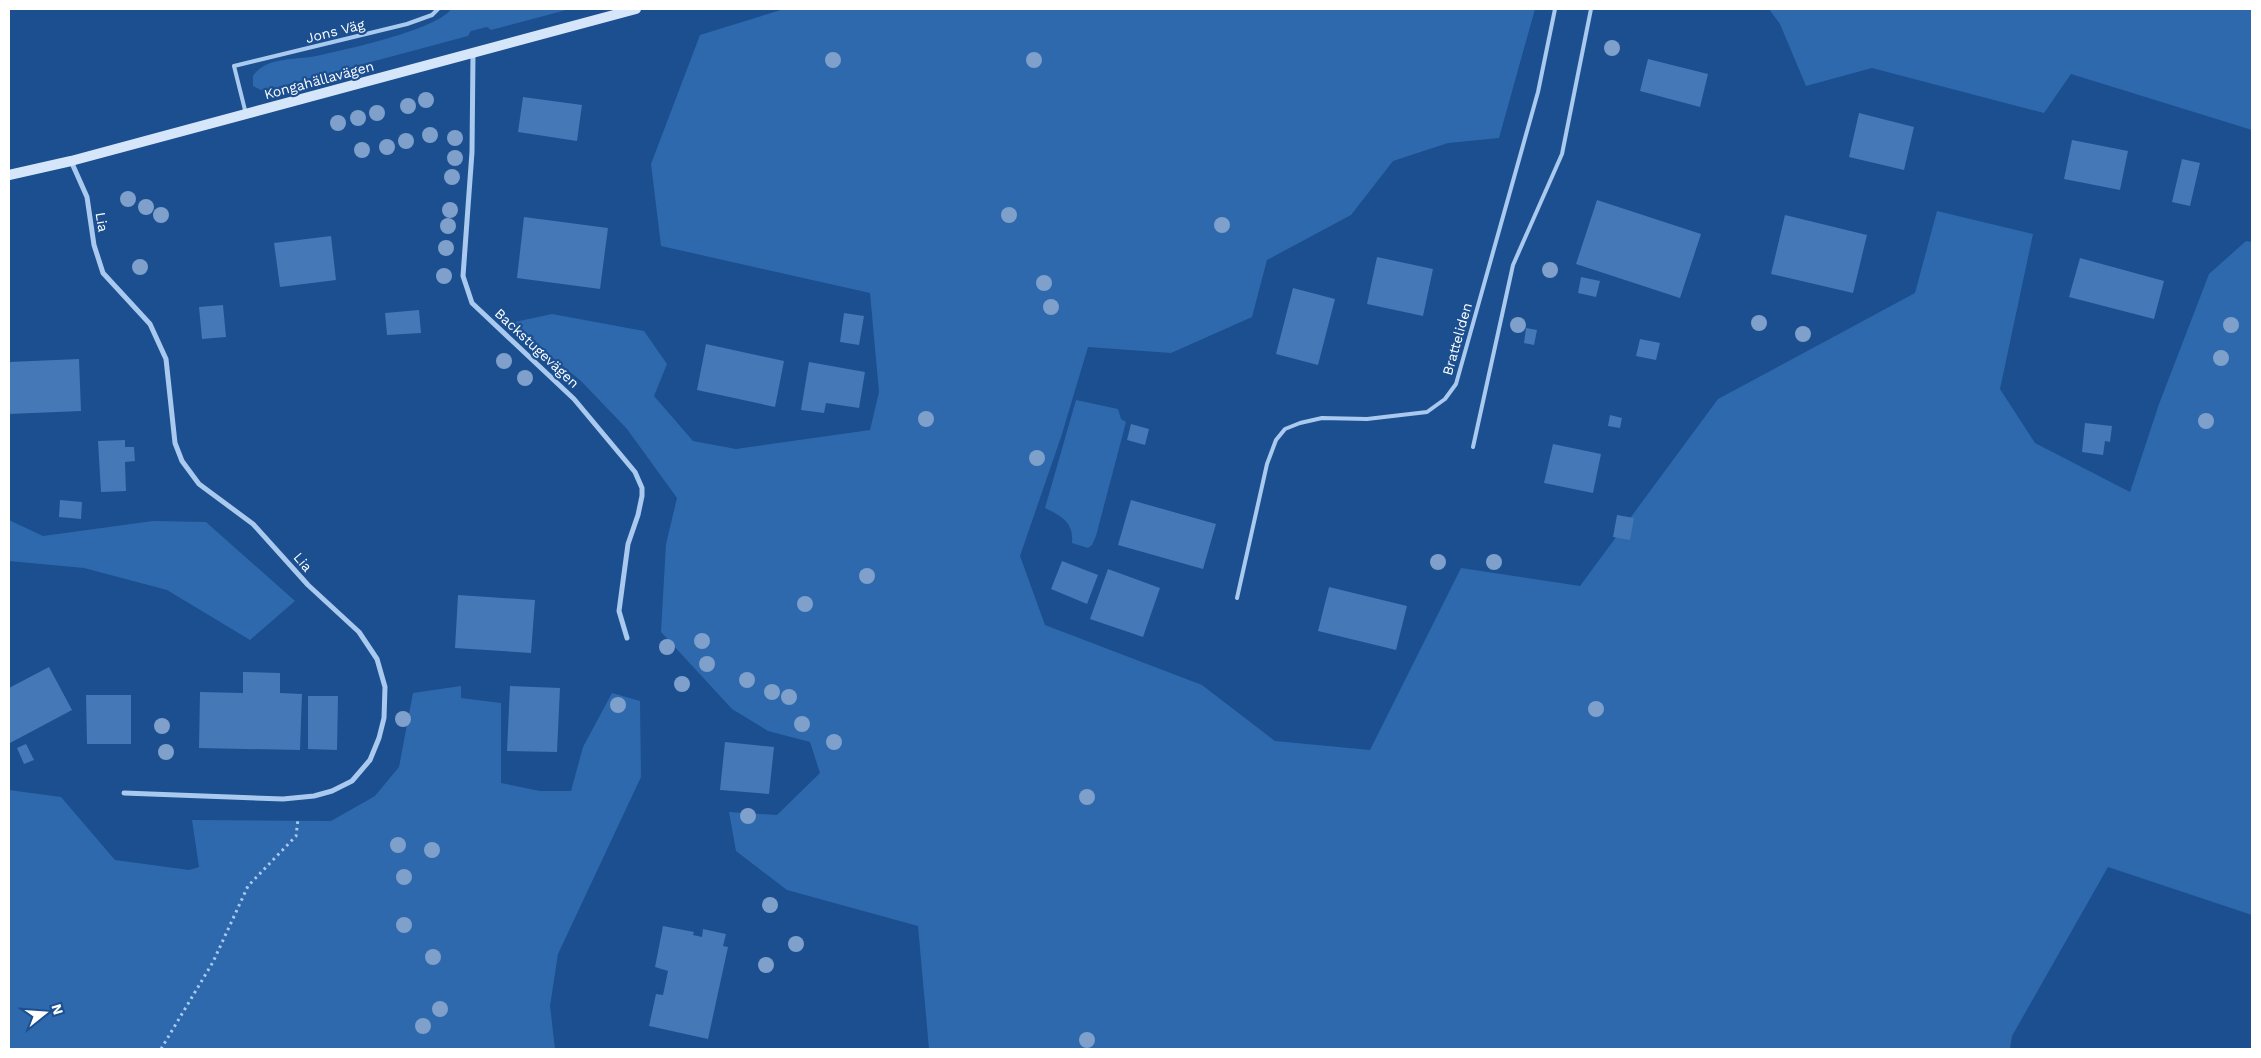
<svg xmlns="http://www.w3.org/2000/svg" width="2261" height="1058" font-family="'Work Sans',sans-serif">
  <style>
    .green { fill: #2e69ad }
    .building { fill: #4478b7 }
    .lines { fill: none; stroke-linecap: round; stroke-linejoin: round }
    .path { stroke: #a9c9ee; stroke-width: 3; stroke-dasharray: 2.5 4; stroke-linecap: butt }
    .lane { stroke: #a9c9ee; stroke-width: 4 }
    .street { stroke: #a9c9ee; stroke-width: 5 }
    .secondary { stroke: #d6e6fa; stroke-width: 10 }
    .tree { fill: #7ea0ca }
    .labels { text-anchor: middle; stroke-width: 4.5; stroke-linejoin: round; paint-order: stroke }
    .street-label { font-size: 14px; fill: #fff; stroke: #1b4f8f }
  </style>
  <rect width="100%" height="100%" fill="#1b4f8f"/>
  <path class="green" d="M451 9H570L491 30 487 27 471 31 468 36 270 89 261 90 253 86V76C265 57 295 60 316 56 343 50 437 30 451 9Z
    M784 9H1535L1499 138 1448 143 1393 161 1351 215 1267 260 1252 317 1171 353 1088 347 1061 437 1020 556 1045 625 1202 685 1275 741 1370 750 1461 568 1580 586 1718 399 1915 293 1937 211 2033 234 2000 389 2035 443 2130 492 2159 404 2209 274 2246 241 2252 242V915L2108 867 2012 1036 2010 1049H929L918 926 787 890 736 851 729 812 777 815 820 773 810 742 768 731 732 709 661 632 666 544 677 498 627 429 581 381 510 323 552 314 644 331 667 364 654 396 693 441 736 449 870 430 879 392 870 293 661 246 651 164 700 35Z
    M1769 9H2252V130L2071 74 2044 113 1872 68 1806 86 1780 24Z
    M1076 400 1118 409 1121 419 1126 422 1096 536 1092 545 1088 548 1072 543C1074 522 1061 516 1045 508Z
    M9 520 43 536 153 521 206 522 295 601 250 640 167 590 84 568 9 561Z
    M461 686V698L501 703V783L540 791H571L583 747 612 693 640 701 641 777 558 954 550 1006 555 1049H9V790L61 797 115 860 189 870 199 867 192 820 331 821 375 796 399 767 413 693Z"/>
  <path class="building" d="M1648 59 1708 74 1700 107 1640 91Z
    M523 97 582 105 577 141 518 132Z
    M1859 113 1914 127 1904 170 1849 157Z
    M2072 140 2128 151 2120 190 2064 179Z
    M2182 159 2200 163 2190 206 2172 202Z
    M1597 200 1701 234 1680 298 1576 264Z
    M1785 215 1867 235 1853 293 1771 274Z
    M524 217 608 228 600 289 517 278Z
    M331 236 336 280 280 287 274 243Z
    M1377 257 1433 269 1423 316 1367 304Z
    M2080 258 2164 281 2154 319 2069 297Z
    M1581 277 1600 281 1596 297 1578 293Z
    M1293 288 1335 299 1318 365 1276 354Z
    M223 305 226 337 202 339 199 307Z
    M419 310 421 333 387 335 385 313Z
    M844 313 864 316 859 345 840 342Z
    M1526 328 1537 330 1534 345 1524 343Z
    M1640 339 1660 343 1656 360 1636 356Z
    M706 344 784 361 775 407 697 390Z
    M79 359 81 411 9 414V362Z
    M809 362 865 372 859 408 826 403 824 413 801 410Z
    M1610 415 1622 418 1620 428 1608 426Z
    M2085 423 2112 426 2110 442 2105 441 2103 455 2082 452Z
    M1131 424 1149 429 1145 445 1127 440Z
    M125 440V447H134L135 461 125 462 126 491 101 492 98 441Z
    M1553 444 1601 454 1593 493 1544 483Z
    M60 500 82 502 81 519 59 517Z
    M1131 500 1216 524 1203 569 1118 545Z
    M1617 515 1634 518 1630 540 1613 537Z
    M1062 561 1098 575 1087 604 1051 589Z
    M1108 569 1160 588 1143 637 1090 619Z
    M1329 587 1407 606 1396 650 1318 631Z
    M458 595 535 600 531 653 455 648Z
    M49 667 72 710 10 743 9 688Z
    M243 672 280 673V693L302 694 300 750 199 748 200 692 243 693Z
    M510 686 560 688 557 752 507 751Z
    M86 695H131V744H87Z
    M308 696H338L337 750 308 749Z
    M725 742 774 747 769 794 720 790Z
    M26 744 34 760 24 764 17 748Z
    M663 926 694 932 693 935 702 937 703 929 726 934 723 946 728 947 708 1039 649 1026 656 994 663 995 668 971 655 967Z"/>
  <g class="lines">
    <path class="path" d="M161 1049 213 962 248 886 296 836 298 819"/>
    <path class="lane" d="M246 114 234 66 407 24 432 15 438 9
      M1473 447 1513 265 1562 154 1591 9
      M1237 598 1267 464 1276 440 1285 429 1300 423 1322 418 1367 419 1427 412 1445 399 1456 384 1538 92 1555 9"/>
    <path class="street" d="M473 54 472 152 463 276 472 303 574 399 635 472 642 488V496L638 515 628 544 619 611 627 638
      M71 161 87 197 94 245 103 273 150 324 166 359 175 443 182 461 199 484 253 524 308 585 359 632 377 659 385 687 384 718 379 738 370 760 352 781 332 791 314 796 283 799 124 793"/>
    <path class="secondary" d="M9 175 71 161 636 9"/>
  </g>
  <g class="tree">
    <circle cx="1612" cy="48" r="8"/>
    <circle cx="833" cy="60" r="8"/>
    <circle cx="1034" cy="60" r="8"/>
    <circle cx="426" cy="100" r="8"/>
    <circle cx="408" cy="106" r="8"/>
    <circle cx="377" cy="113" r="8"/>
    <circle cx="358" cy="118" r="8"/>
    <circle cx="338" cy="123" r="8"/>
    <circle cx="430" cy="135" r="8"/>
    <circle cx="455" cy="138" r="8"/>
    <circle cx="406" cy="141" r="8"/>
    <circle cx="387" cy="147" r="8"/>
    <circle cx="362" cy="150" r="8"/>
    <circle cx="455" cy="158" r="8"/>
    <circle cx="452" cy="177" r="8"/>
    <circle cx="128" cy="199" r="8"/>
    <circle cx="146" cy="207" r="8"/>
    <circle cx="450" cy="210" r="8"/>
    <circle cx="161" cy="215" r="8"/>
    <circle cx="1009" cy="215" r="8"/>
    <circle cx="1222" cy="225" r="8"/>
    <circle cx="448" cy="226" r="8"/>
    <circle cx="446" cy="248" r="8"/>
    <circle cx="140" cy="267" r="8"/>
    <circle cx="1550" cy="270" r="8"/>
    <circle cx="444" cy="276" r="8"/>
    <circle cx="1044" cy="283" r="8"/>
    <circle cx="1051" cy="307" r="8"/>
    <circle cx="1759" cy="323" r="8"/>
    <circle cx="1518" cy="325" r="8"/>
    <circle cx="2231" cy="325" r="8"/>
    <circle cx="1803" cy="334" r="8"/>
    <circle cx="2221" cy="358" r="8"/>
    <circle cx="504" cy="361" r="8"/>
    <circle cx="525" cy="378" r="8"/>
    <circle cx="926" cy="419" r="8"/>
    <circle cx="2206" cy="421" r="8"/>
    <circle cx="1037" cy="458" r="8"/>
    <circle cx="1438" cy="562" r="8"/>
    <circle cx="1494" cy="562" r="8"/>
    <circle cx="867" cy="576" r="8"/>
    <circle cx="805" cy="604" r="8"/>
    <circle cx="702" cy="641" r="8"/>
    <circle cx="667" cy="647" r="8"/>
    <circle cx="707" cy="664" r="8"/>
    <circle cx="747" cy="680" r="8"/>
    <circle cx="682" cy="684" r="8"/>
    <circle cx="772" cy="692" r="8"/>
    <circle cx="789" cy="697" r="8"/>
    <circle cx="618" cy="705" r="8"/>
    <circle cx="1596" cy="709" r="8"/>
    <circle cx="403" cy="719" r="8"/>
    <circle cx="802" cy="724" r="8"/>
    <circle cx="162" cy="726" r="8"/>
    <circle cx="834" cy="742" r="8"/>
    <circle cx="166" cy="752" r="8"/>
    <circle cx="1087" cy="797" r="8"/>
    <circle cx="748" cy="816" r="8"/>
    <circle cx="398" cy="845" r="8"/>
    <circle cx="432" cy="850" r="8"/>
    <circle cx="404" cy="877" r="8"/>
    <circle cx="770" cy="905" r="8"/>
    <circle cx="404" cy="925" r="8"/>
    <circle cx="796" cy="944" r="8"/>
    <circle cx="433" cy="957" r="8"/>
    <circle cx="766" cy="965" r="8"/>
    <circle cx="440" cy="1009" r="8"/>
    <circle cx="423" cy="1026" r="8"/>
    <circle cx="1087" cy="1040" r="8"/>
  </g>
  <g class="labels">
    <g class="street-label">
      <text transform="translate(335 31) rotate(-14)" y="5">Jons Väg</text>
      <text transform="translate(319 80) rotate(-15)" y="5">Kongahällavägen</text>
      <text transform="translate(102 222) rotate(81)" y="5">Lia</text>
      <text transform="translate(1457 339) rotate(-74)" y="5">Bratteliden</text>
      <text transform="translate(537 348) rotate(43)" y="5">Backstugevägen</text>
      <text transform="translate(303 562) rotate(50)" y="5">Lia</text>
    </g>
  </g>
  <rect width="2261" height="1058" fill="none" stroke="#ffffff" stroke-width="20"/>
  <g transform="translate(45 1013) rotate(73)" stroke="#1b4f8f" stroke-width="4" paint-order="stroke">
  <path d="M0-4L9 19L0 12L-9 19Z" fill="#ffffff"/>
  <text y="-8" font-size="14" font-weight="bold" text-anchor="middle" fill="#ffffff">N</text>
  </g>
</svg>
